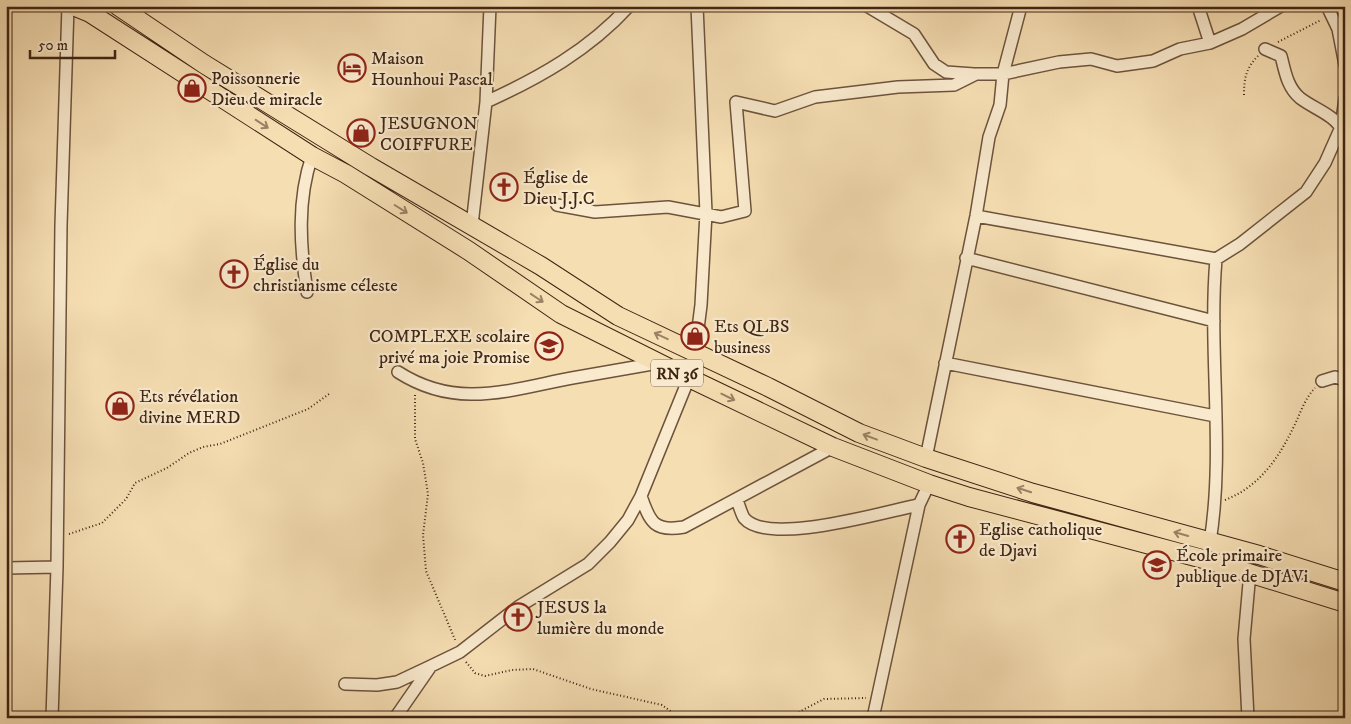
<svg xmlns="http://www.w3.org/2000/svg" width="1351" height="724" font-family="'IM FELL DW Pica',serif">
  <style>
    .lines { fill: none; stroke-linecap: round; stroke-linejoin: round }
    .minor-casing { stroke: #6d533c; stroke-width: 14 }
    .primary-casing { stroke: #3f2514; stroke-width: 20 }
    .path { stroke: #3f2514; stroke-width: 2; stroke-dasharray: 1 2.5; stroke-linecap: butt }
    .minor { stroke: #f9eace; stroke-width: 11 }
    .primary { stroke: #f6deb3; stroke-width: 18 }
    .oneway { stroke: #9a8264 }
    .labels { text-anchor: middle; stroke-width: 4.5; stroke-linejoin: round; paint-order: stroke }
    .shield { fill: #f9eace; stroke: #77604c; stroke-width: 1 }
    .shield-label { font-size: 16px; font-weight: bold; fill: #3f2514 }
    .poi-label { font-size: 18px; fill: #3f2514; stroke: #f9eace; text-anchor: start }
  </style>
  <rect width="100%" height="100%" fill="#f6deb3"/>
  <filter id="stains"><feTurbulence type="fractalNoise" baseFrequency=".004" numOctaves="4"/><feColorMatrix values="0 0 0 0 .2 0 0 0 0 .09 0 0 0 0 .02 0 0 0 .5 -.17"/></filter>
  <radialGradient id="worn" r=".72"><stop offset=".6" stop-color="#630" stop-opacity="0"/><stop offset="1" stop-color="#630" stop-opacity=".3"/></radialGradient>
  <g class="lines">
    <g class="minor-casing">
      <path id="minor" d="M867 6 914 34 934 64 946 72 974 74
        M1198 6 1210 43
        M1327 6 1338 29 1345 65
        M1265 49 1281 56C1285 71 1287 87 1300 98 1314 109 1336 115 1343 132
        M486 102C539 78 589 50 629 6
        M557 205 595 212 668 207 721 217 745 211 736 102 775 111 815 97 898 87 954 85 976 74H1003L1059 62 1091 59 1117 66 1153 61 1180 49 1210 43 1242 29 1281 6
        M976 216 1216 259 1240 244 1306 192 1325 163 1341 127 1345 99
        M472 225 486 102 490 6
        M966 258 1214 321
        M307 292C300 246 297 200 312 156
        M695 352 701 305 706 213 697 6
        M945 363 1215 416
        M398 372C457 410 509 390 572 378 600 373 629 368 658 363
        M1322 381 1335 377 1345 380
        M926 458 976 216 989 137 1000 105 1003 74 1021 6
        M641 496C650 523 655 532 684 527L833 447
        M737 500C739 505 741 513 744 518 768 547 886 511 919 505
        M1210 542C1225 449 1208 353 1216 259
        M6 568 57 567
        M345 684 377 685 397 682 431 666
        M52 718 57 567 61 225 68 6
        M395 718 431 666 460 652 518 607 588 564 610 542 628 520 641 496 689 378
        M873 718 919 505 929 484
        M1248 718 1244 639 1250 572"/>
    </g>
    <g class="primary-casing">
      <path id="primary" d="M73 6 90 13 312 156 346 174 469 251 561 314 689 378 833 447 929 484 969 497 1207 560 1345 603
        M118 6 204 64 371 167 541 266 618 316 768 387 859 433 926 458 1033 493 1259 555 1345 582"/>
    </g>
    <path class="path" d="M1278 42 1321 20
      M1244 95C1244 78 1246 68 1258 56
      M415 395V439L423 463 428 494 423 535 426 571 456 642
      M1225 500C1261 486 1280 456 1296 422 1301 411 1306 397 1315 388
      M69 534 102 523 126 499 135 483 167 468 189 453 203 447 220 444 308 409 329 394
      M466 662 475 673 485 676 512 670 533 669 591 689 662 705 680 718
      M796 718 797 713 824 699 866 698"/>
    <use href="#minor" class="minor"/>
    <use href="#primary" class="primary"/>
  </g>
  <defs><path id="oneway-shaft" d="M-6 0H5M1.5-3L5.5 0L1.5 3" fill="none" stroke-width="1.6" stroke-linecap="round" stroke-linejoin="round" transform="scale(1.25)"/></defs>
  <g class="oneway">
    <use href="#oneway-shaft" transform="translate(262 124) rotate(33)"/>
    <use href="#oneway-shaft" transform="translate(401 209) rotate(32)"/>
    <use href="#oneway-shaft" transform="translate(537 298) rotate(34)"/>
    <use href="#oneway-shaft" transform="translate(661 336) rotate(-155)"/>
    <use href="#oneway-shaft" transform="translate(728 397) rotate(26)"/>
    <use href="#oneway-shaft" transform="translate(870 437) rotate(-159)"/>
    <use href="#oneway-shaft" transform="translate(1024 490) rotate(-162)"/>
    <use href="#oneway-shaft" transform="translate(1181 534) rotate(-164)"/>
  </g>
  <defs>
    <g id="hotel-ring" transform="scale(1.4375)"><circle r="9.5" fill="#f9eace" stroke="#8f2418" stroke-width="1.5"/><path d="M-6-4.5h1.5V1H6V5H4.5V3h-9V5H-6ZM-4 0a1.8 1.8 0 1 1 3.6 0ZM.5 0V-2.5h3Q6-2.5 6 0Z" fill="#8f2418"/></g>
    <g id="shop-ring" transform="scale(1.4375)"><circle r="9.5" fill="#f9eace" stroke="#8f2418" stroke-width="1.5"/><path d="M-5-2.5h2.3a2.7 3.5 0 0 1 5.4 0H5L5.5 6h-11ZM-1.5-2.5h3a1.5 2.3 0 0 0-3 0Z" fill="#8f2418"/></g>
    <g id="church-ring" transform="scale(1.4375)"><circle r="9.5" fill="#f9eace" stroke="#8f2418" stroke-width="1.5"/><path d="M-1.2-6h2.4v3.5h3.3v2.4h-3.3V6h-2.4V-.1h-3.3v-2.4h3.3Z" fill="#8f2418"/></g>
    <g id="school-ring" transform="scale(1.4375)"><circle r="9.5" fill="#f9eace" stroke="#8f2418" stroke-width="1.5"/><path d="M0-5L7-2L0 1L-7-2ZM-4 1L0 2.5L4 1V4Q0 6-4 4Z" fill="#8f2418"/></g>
  </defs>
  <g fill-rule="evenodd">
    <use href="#hotel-ring" x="352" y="68"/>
    <use href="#shop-ring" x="192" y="88"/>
    <use href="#shop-ring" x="361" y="133"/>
    <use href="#church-ring" x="504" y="187"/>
    <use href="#church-ring" x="234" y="274"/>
    <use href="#shop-ring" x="695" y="336"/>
    <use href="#school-ring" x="549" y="346"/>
    <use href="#shop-ring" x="120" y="406"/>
    <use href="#church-ring" x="960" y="539"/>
    <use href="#school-ring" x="1157" y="565"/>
    <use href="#church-ring" x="518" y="617"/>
  </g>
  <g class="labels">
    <rect class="shield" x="651" y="359.5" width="52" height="27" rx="4"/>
    <g class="shield-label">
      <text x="677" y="379">RN 36</text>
    </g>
    <g class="poi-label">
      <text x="371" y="64">Maison<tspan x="371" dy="21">Hounhoui Pascal</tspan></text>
      <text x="211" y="84">Poissonnerie<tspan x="211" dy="21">Dieu de miracle</tspan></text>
      <text x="380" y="129">JESUGNON<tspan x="380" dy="21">COIFFURE</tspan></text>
      <text x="523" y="183">Église de<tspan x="523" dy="21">Dieu J.J.C</tspan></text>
      <text x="253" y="270">Église du<tspan x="253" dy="21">christianisme céleste</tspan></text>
      <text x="714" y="332">Ets QLBS<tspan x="714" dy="21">business</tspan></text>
      <text x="530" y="342" text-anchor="end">COMPLEXE scolaire<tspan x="530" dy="21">privé ma joie Promise</tspan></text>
      <text x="139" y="402">Ets révélation<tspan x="139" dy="21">divine MERD</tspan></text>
      <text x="979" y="535">Eglise catholique<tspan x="979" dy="21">de Djavi</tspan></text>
      <text x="1176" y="561">École primaire<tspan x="1176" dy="21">publique de DJAVi</tspan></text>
      <text x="537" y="613">JESUS la<tspan x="537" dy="21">lumière du monde</tspan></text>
    </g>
  </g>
  <rect width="1351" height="724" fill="none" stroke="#f6deb3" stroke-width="25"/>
  <rect x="8" y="8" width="1336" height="709" fill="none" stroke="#3f2514" stroke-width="2.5"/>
  <rect x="12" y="12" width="1326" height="699" fill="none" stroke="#3f2514"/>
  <path d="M30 50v8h85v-8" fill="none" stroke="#3f2514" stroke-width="2.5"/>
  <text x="38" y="50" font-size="15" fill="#3f2514" stroke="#f9eace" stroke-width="4" paint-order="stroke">50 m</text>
  <rect width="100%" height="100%" filter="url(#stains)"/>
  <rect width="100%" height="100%" fill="url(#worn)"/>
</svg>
